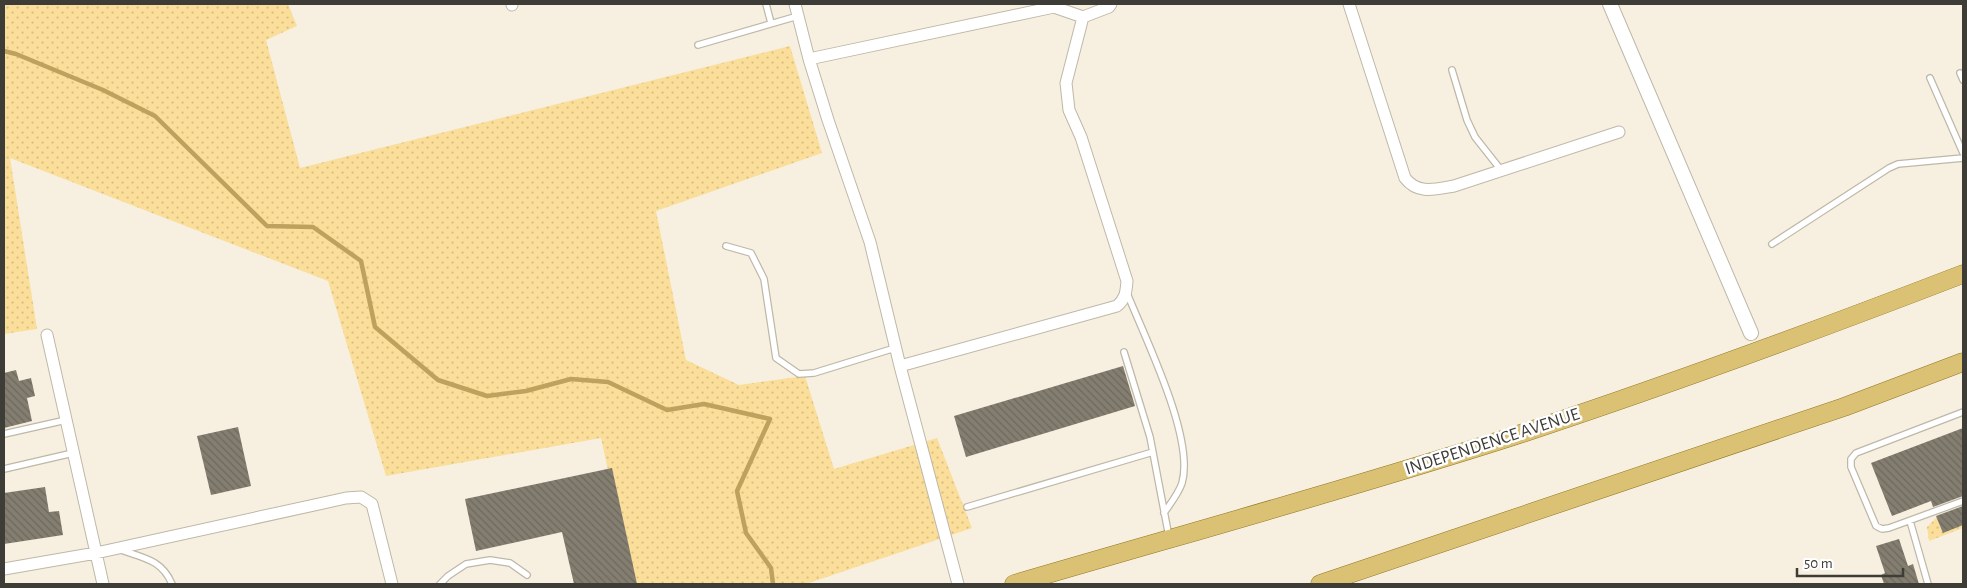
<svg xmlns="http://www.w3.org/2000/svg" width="1967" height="588" font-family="'Alegreya Sans',sans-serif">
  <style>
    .grass { fill: url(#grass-dots) }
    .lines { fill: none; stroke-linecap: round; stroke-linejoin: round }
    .stream { stroke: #bda15c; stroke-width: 4.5 }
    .building { fill: url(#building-back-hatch) }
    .service-casing { stroke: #beb8a9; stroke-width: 8 }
    .minor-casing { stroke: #beb8a9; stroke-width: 13 }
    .tertiary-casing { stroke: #beb8a9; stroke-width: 16 }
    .primary-casing { stroke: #937722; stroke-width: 19 }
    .service { stroke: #fff; stroke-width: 5.5 }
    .minor { stroke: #fff; stroke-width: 11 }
    .tertiary { stroke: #fff; stroke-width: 14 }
    .primary { stroke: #dac174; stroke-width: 18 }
    .labels { text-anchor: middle; stroke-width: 5; stroke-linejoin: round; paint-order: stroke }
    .street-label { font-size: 18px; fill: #3e3c36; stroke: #fff }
  </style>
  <defs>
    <pattern id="grass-dots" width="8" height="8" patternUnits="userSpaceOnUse" patternTransform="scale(1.25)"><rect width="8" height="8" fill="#fade99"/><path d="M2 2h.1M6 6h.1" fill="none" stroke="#d7bf84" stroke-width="1.8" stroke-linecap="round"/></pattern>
    <pattern id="building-back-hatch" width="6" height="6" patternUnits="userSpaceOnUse" patternTransform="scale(1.25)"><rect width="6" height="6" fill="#847e71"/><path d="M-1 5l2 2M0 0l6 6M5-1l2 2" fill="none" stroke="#6d685e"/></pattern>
  </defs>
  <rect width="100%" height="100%" fill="#f7f0e1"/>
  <path class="grass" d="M4 4H288L297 26 266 40 300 168 790 46 822 153 656 211 686 360 739 385 805 376 834 469 937 438 972 528 806 584H633L601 438 386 476 328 281 10 158 37 329 4 334Z
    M1937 517 1943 532 1963 525V528L1929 541 1927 527Z"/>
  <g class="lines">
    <path class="stream" d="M4 51 16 54 103 90 155 116 267 226 313 227 361 261 375 327 438 380 487 396 526 391 571 379 608 382 667 410 704 404 770 419 737 491 746 533 771 568 773 584"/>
  </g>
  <path class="building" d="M1123 366 1135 406 966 457 954 416Z
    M16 370 19 381 31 378 35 396 27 398 32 421 4 428V373Z
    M238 427 251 486 211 495 197 436Z
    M1963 428V496L1933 507 1931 501 1892 516 1871 463Z
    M612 468 637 584H574L562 532 476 551 465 499Z
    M45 487 49 512 59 511 63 535 4 544V493Z
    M1963 506V525L1943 533 1936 516Z
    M1899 539 1908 566 1913 564 1919 584H1884L1881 575 1885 573 1876 546Z"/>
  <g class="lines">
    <g class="service-casing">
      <path id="service" d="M766 4 771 23
        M698 45 798 16
        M1452 70 1467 120 1475 137 1501 170
        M1960 73 1963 80
        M1930 78 1963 153
        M1772 244 1889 168 1898 164 1963 158
        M726 246 751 253 764 279 776 358 799 374 814 373 895 348
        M1127 293C1145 338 1195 438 1182 483 1179 493 1170 504 1164 513
        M1124 352 1150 437 1169 537
        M1963 412 1856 453 1851 459V467L1876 526 1882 529 1889 528 1963 501
        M4 434 66 420
        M4 469 73 453
        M967 507 1153 452
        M1910 521 1928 584
        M121 550C144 558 162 560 172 584
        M440 584 448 576 466 564 490 560 510 563 527 575"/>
    </g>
    <g class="minor-casing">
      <path id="minor" d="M512 4V5
        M795 4 809 59 828 120 870 242 900 366
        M1349 4 1405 178C1418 195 1436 189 1454 186L1619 132
        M809 59 1054 7 1083 17 1109 7 1111 4
        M47 335 103 584
        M4 569 96 553 346 498 361 497 372 504 392 584
        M958 584 900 366 1117 306C1126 298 1126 292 1127 281L1081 137 1069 110 1066 83 1083 17"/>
    </g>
    <g class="tertiary-casing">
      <path id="tertiary" d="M1610 4 1751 333"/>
    </g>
    <g class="primary-casing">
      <path id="primary" d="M1014 584C1181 535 1349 489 1514 436 1666 386 1815 331 1963 274
        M1320 584 1844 407 1963 362"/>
    </g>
    <use href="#service" class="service"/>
    <use href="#minor" class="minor"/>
    <use href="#tertiary" class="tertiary"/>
    <use href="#primary" class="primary"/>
  </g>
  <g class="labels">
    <g class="street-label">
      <text transform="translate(1492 441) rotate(-18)" y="6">INDEPENDENCE AVENUE</text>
    </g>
  </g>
  <rect width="1967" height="588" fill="none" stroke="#3e3c36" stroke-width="10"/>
  <path d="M1797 568v8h106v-8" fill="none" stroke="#3e3c36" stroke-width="2.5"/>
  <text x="1804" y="568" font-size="15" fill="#3e3c36" stroke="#ffffff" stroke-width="4" paint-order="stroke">50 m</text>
</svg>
